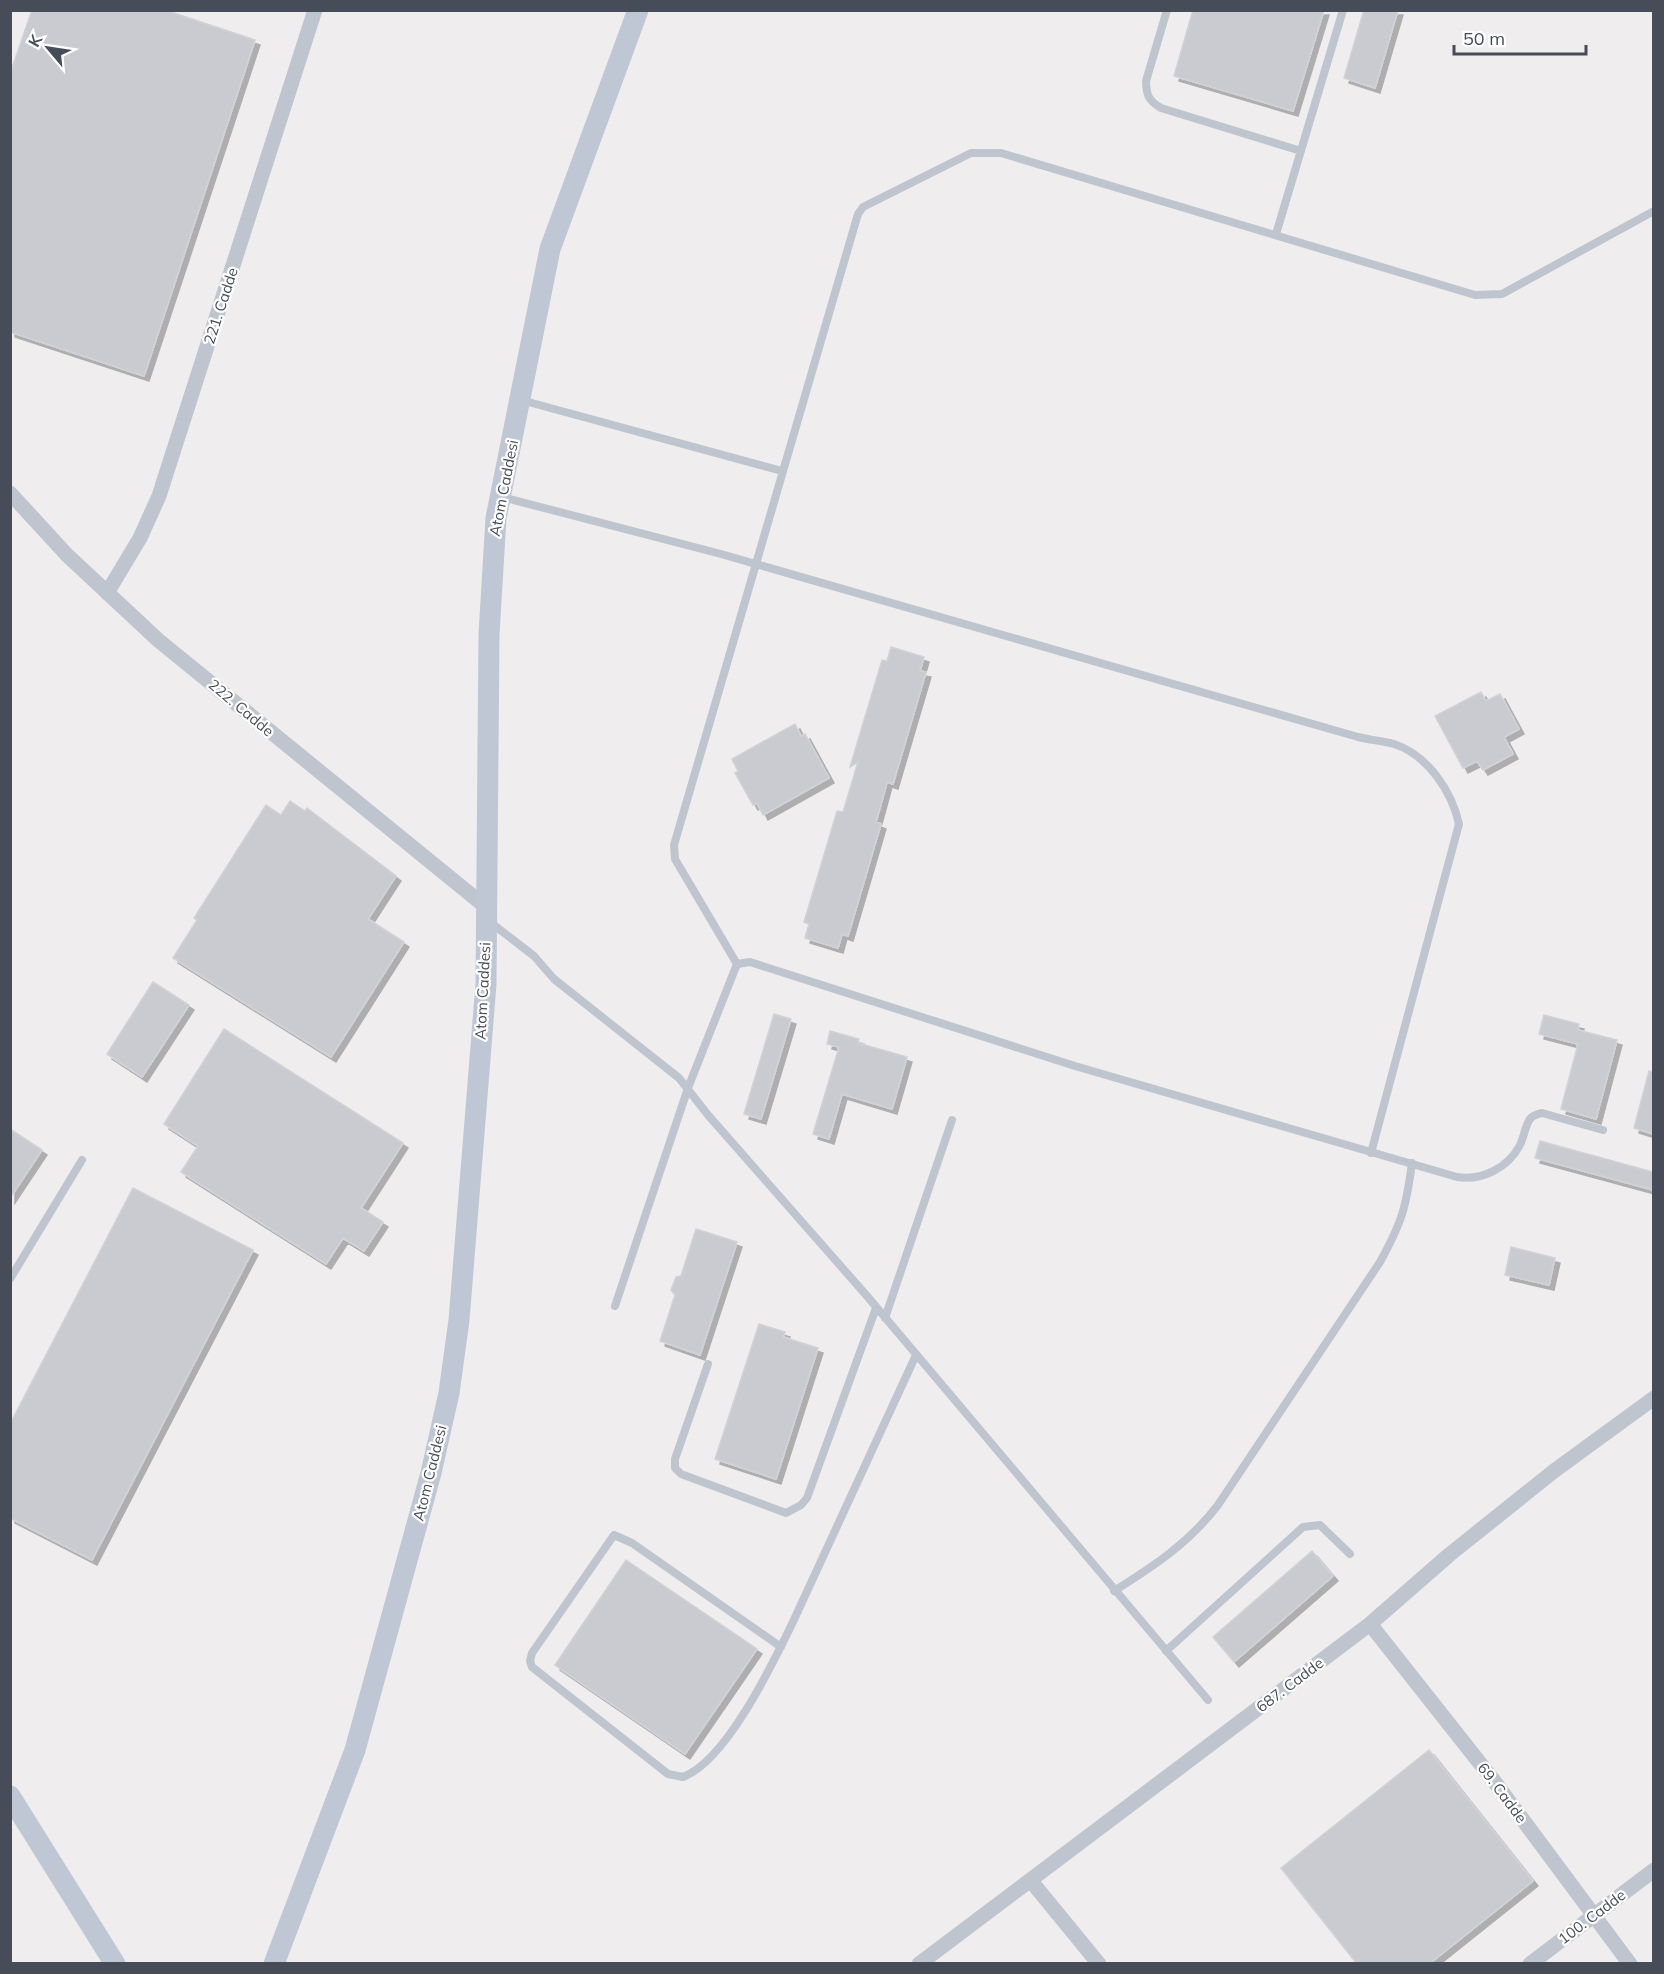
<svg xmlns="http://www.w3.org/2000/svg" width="1664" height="1974" font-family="Mulish,sans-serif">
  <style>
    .building { fill: #cacbd1; stroke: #d1d2d8; stroke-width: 1.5; filter: url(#shadow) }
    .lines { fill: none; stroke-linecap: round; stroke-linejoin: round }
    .lane { stroke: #bec5ce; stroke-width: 8 }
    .street { stroke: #bec5ce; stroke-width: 15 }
    .secondary { stroke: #c0c7d4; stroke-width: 21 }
    .labels { text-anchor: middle; stroke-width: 4.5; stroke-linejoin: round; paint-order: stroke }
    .street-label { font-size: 15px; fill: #464d58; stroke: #fff }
  </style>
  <defs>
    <filter id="shadow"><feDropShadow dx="5" dy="5" stdDeviation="0" flood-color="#0004"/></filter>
  </defs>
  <rect width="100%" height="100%" fill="#efeded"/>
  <path class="building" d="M32 10H165L255 40 144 376 10 332V74Z
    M1193 10H1324L1293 111 1174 76Z
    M1364 10H1398L1375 88 1344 78Z
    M891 647 924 657 920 671 926 672 893 784 887 782 880 808 876 822 881 824 848 936 842 934 838 948 805 938 809 924 804 922 837 811 843 812 858 762 850 767 882 660 887 661Z
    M1481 692 1486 701 1500 694 1519 729 1504 737 1513 754 1483 770 1477 761 1463 768 1435 716Z
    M795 724 801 736 805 734 829 778 763 815 757 803 753 805 735 773 738 771 732 759Z
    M290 801 305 811 307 808 396 876 368 919 404 942 331 1057 173 958 197 920 194 918 266 805 281 815Z
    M153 982 189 1005 142 1077 107 1054Z
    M774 1014 791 1019 761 1119 744 1114Z
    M1544 1015 1579 1024 1578 1030 1617 1040 1596 1119 1561 1109 1578 1044 1539 1034Z
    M224 1029 403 1143 361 1208 383 1222 364 1251 343 1238 326 1264 181 1172 198 1146 164 1124Z
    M830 1031 859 1039 858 1043 907 1057 892 1109 842 1094 829 1139 813 1134 839 1047 827 1044Z
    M1649 1071 1653 1072V1134L1634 1128Z
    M10 1129 42 1150 10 1198Z
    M1540 1141 1653 1172V1190L1535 1158Z
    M133 1188 253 1250 92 1560 10 1518V1424Z
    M696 1229 737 1242 700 1355 660 1341 675 1295 671 1290 676 1277 681 1276Z
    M1511 1247 1555 1258 1549 1285 1505 1275Z
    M759 1324 785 1332 783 1337 818 1348 776 1479 715 1459Z
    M1312 1551 1333 1576 1234 1662 1213 1637Z
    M626 1560 757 1649 685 1754 555 1665Z
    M1429 1750 1533 1881 1429 1964H1357L1281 1868Z"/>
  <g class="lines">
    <path class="lane" d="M1167 10 1146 81C1146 95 1149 101 1161 108L1301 151
      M1276 234 1343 10
      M521 400 782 471
      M502 497 721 554 1358 737C1370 740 1383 741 1394 744 1428 755 1452 792 1459 824L1371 1153
      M490 922 534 956 554 979 679 1078 708 1115 867 1296 1208 1700
      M737 964 675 859 674 845 858 214 863 207 971 153H1001L1475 295 1502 294 1654 211
      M10 1279 82 1160
      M615 1306 688 1088 737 964 750 962 1075 1066 1457 1177C1482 1181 1508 1168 1520 1145 1524 1137 1525 1126 1530 1119 1533 1115 1538 1114 1542 1113L1603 1130
      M885 1318 952 1120
      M708 1364 675 1459V1468L681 1474 786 1513 801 1505 807 1498 876 1308
      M1114 1591C1154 1566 1189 1543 1218 1505L1380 1262C1402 1222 1406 1208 1412 1163
      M781 1647 632 1543 614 1535 532 1653 530 1661 532 1667 668 1774 683 1777C726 1761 772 1665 792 1624L916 1355
      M1166 1651 1303 1527 1320 1525 1350 1554"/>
    <path class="street" d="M10 493 67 555 158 640 486 907
      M107 593 140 538 159 496 315 10
      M1370 1624 1494 1781 1630 1964
      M1031 1881 1099 1964
      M919 1964 1370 1624 1449 1555 1554 1471 1654 1398
      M1530 1964 1654 1870"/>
    <path class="secondary" d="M10 1796 115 1964
      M274 1964 355 1750 431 1473 449 1393 459 1320 486 984 489 634 496 518 550 249 638 10"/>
  </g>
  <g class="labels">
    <g class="street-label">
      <text transform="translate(221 306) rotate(-72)" y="5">221. Cadde</text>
      <text transform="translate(504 488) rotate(-79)" y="5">Atom Caddesi</text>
      <text transform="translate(241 708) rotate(40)" y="5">222. Cadde</text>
      <text transform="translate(483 991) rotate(-87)" y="5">Atom Caddesi</text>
      <text transform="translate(430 1473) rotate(-76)" y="5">Atom Caddesi</text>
      <text transform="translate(1290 1685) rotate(-37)" y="5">687. Cadde</text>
      <text transform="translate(1502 1793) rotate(53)" y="5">69. Cadde</text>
      <text transform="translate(1592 1917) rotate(-37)" y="5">100. Cadde</text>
    </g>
  </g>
  <rect width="1664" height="1974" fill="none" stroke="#464d58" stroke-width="24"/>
  <g transform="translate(48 48) rotate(299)" stroke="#ffffff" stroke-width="4.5" paint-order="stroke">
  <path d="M0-4.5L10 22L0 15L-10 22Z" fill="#464d58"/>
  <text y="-9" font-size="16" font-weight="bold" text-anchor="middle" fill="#464d58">K</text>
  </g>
  <path d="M1454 45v9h132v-9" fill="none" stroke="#464d58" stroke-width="3"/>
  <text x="1463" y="45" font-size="18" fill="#464d58" stroke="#ffffff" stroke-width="4.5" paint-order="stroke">50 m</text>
</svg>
